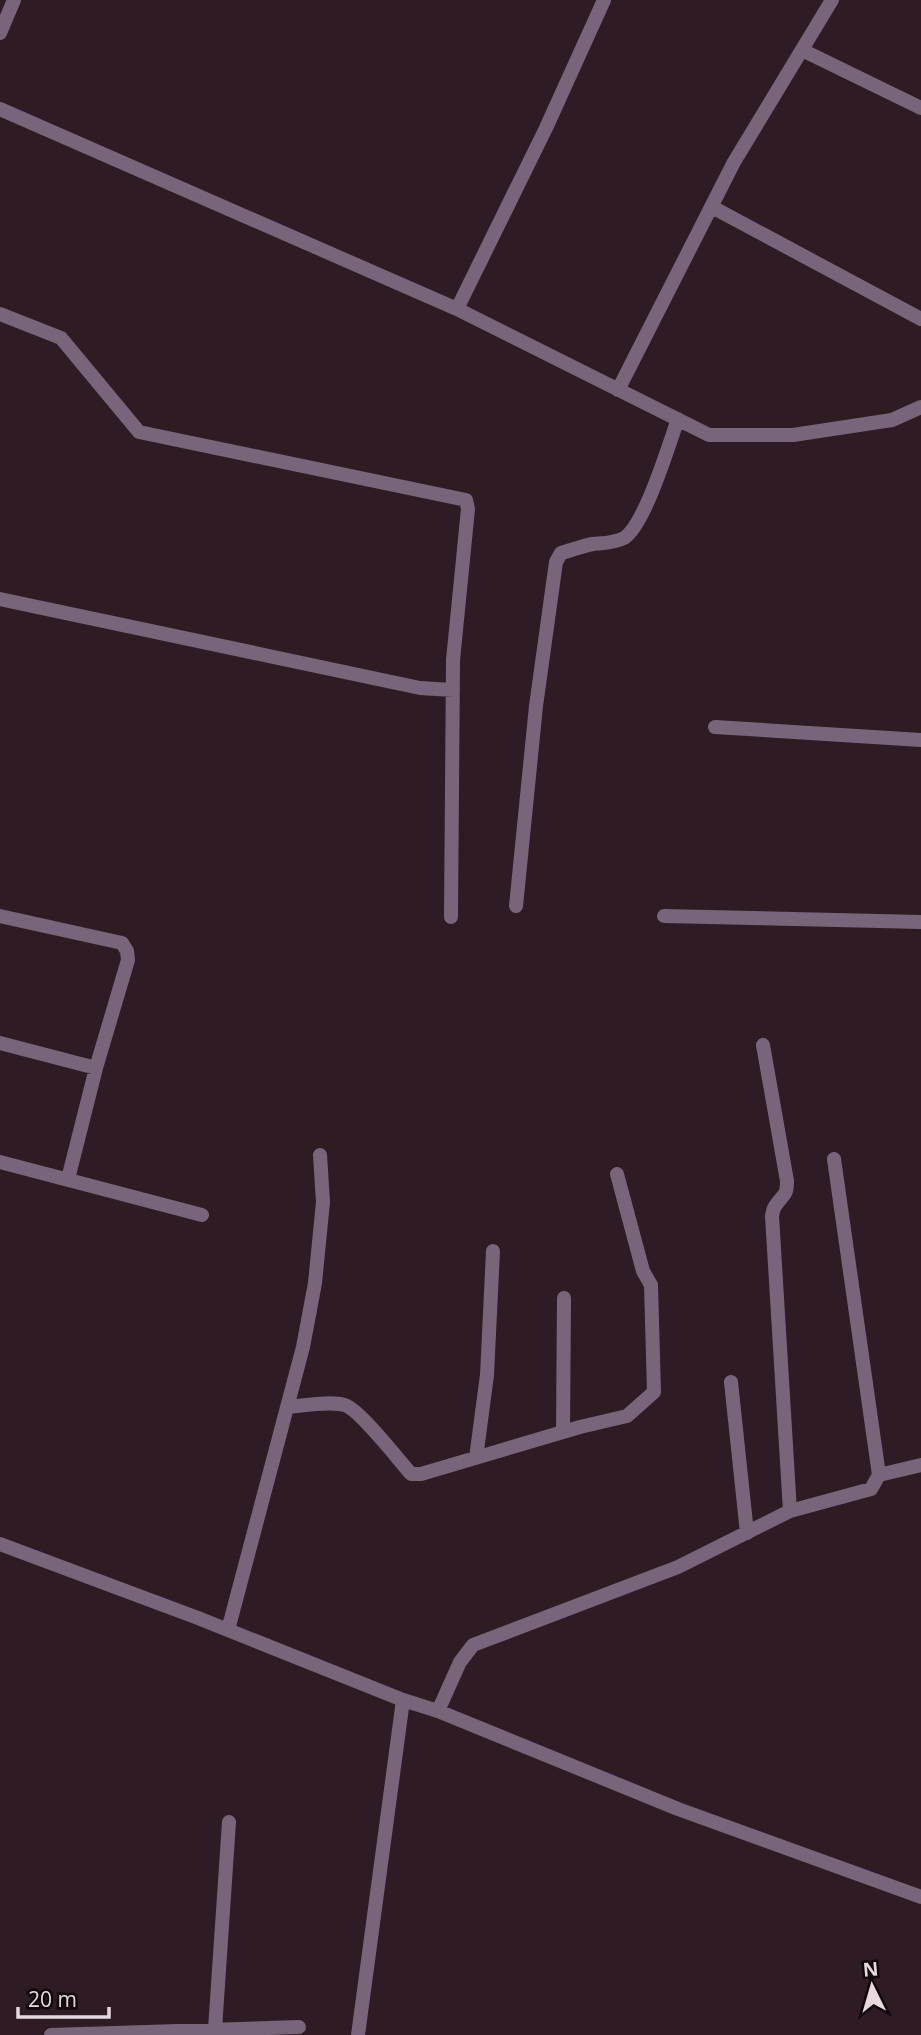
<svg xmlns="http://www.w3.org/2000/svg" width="921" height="2035" font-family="'Open Sans',sans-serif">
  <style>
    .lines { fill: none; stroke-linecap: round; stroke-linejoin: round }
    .minor { stroke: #78657a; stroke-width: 14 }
  </style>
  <rect width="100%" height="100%" fill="#2f1b23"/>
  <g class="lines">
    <path class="minor" d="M0 33 14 0
      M802 50 921 108
      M0 109 457 309 709 435H793L892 420 921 407
      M712 207 921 319
      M457 309 546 128 604 0
      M0 314 61 338 139 432 466 500 468 509 453 660 451 917
      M618 390 734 162 832 0
      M0 599 420 688 453 690
      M715 727 921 740
      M516 906 536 706 556 562 561 553C572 550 582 546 593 544 603 543 615 543 624 538 645 525 669 444 678 419
      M0 916 122 943 127 951 128 960 96 1068 68 1179
      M664 916 921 922
      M0 1043 96 1068
      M0 1162 202 1215
      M731 1382 747 1533
      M287 1407C301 1406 334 1400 347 1406 362 1413 398 1459 411 1474H421L580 1427 627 1416 654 1392 651 1285 643 1271 617 1174
      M563 1432 564 1298
      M476 1458 487 1375 493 1251
      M879 1475 921 1465
      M790 1511 871 1489 879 1475 834 1159
      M0 1544 198 1618 403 1700 438 1711 678 1809 921 1897
      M228 1630 303 1347 315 1283 323 1202 320 1155
      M438 1711 460 1662 473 1645 678 1567 790 1511 772 1216C773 1212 773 1208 776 1205 783 1194 787 1197 787 1181L763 1045
      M215 2029 229 1822
      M51 2035 299 2027
      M358 2035 403 1700"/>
  </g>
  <g transform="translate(872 1986) rotate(355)" stroke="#11080c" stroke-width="5" paint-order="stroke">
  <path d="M0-5L12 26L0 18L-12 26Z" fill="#e8d9df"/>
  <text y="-10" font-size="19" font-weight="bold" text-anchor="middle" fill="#e8d9df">N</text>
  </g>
  <path d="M18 2007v10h91v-10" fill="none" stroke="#e8d9df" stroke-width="3.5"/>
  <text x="28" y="2007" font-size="21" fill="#e8d9df" stroke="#11080c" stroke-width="5" paint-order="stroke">20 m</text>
</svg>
